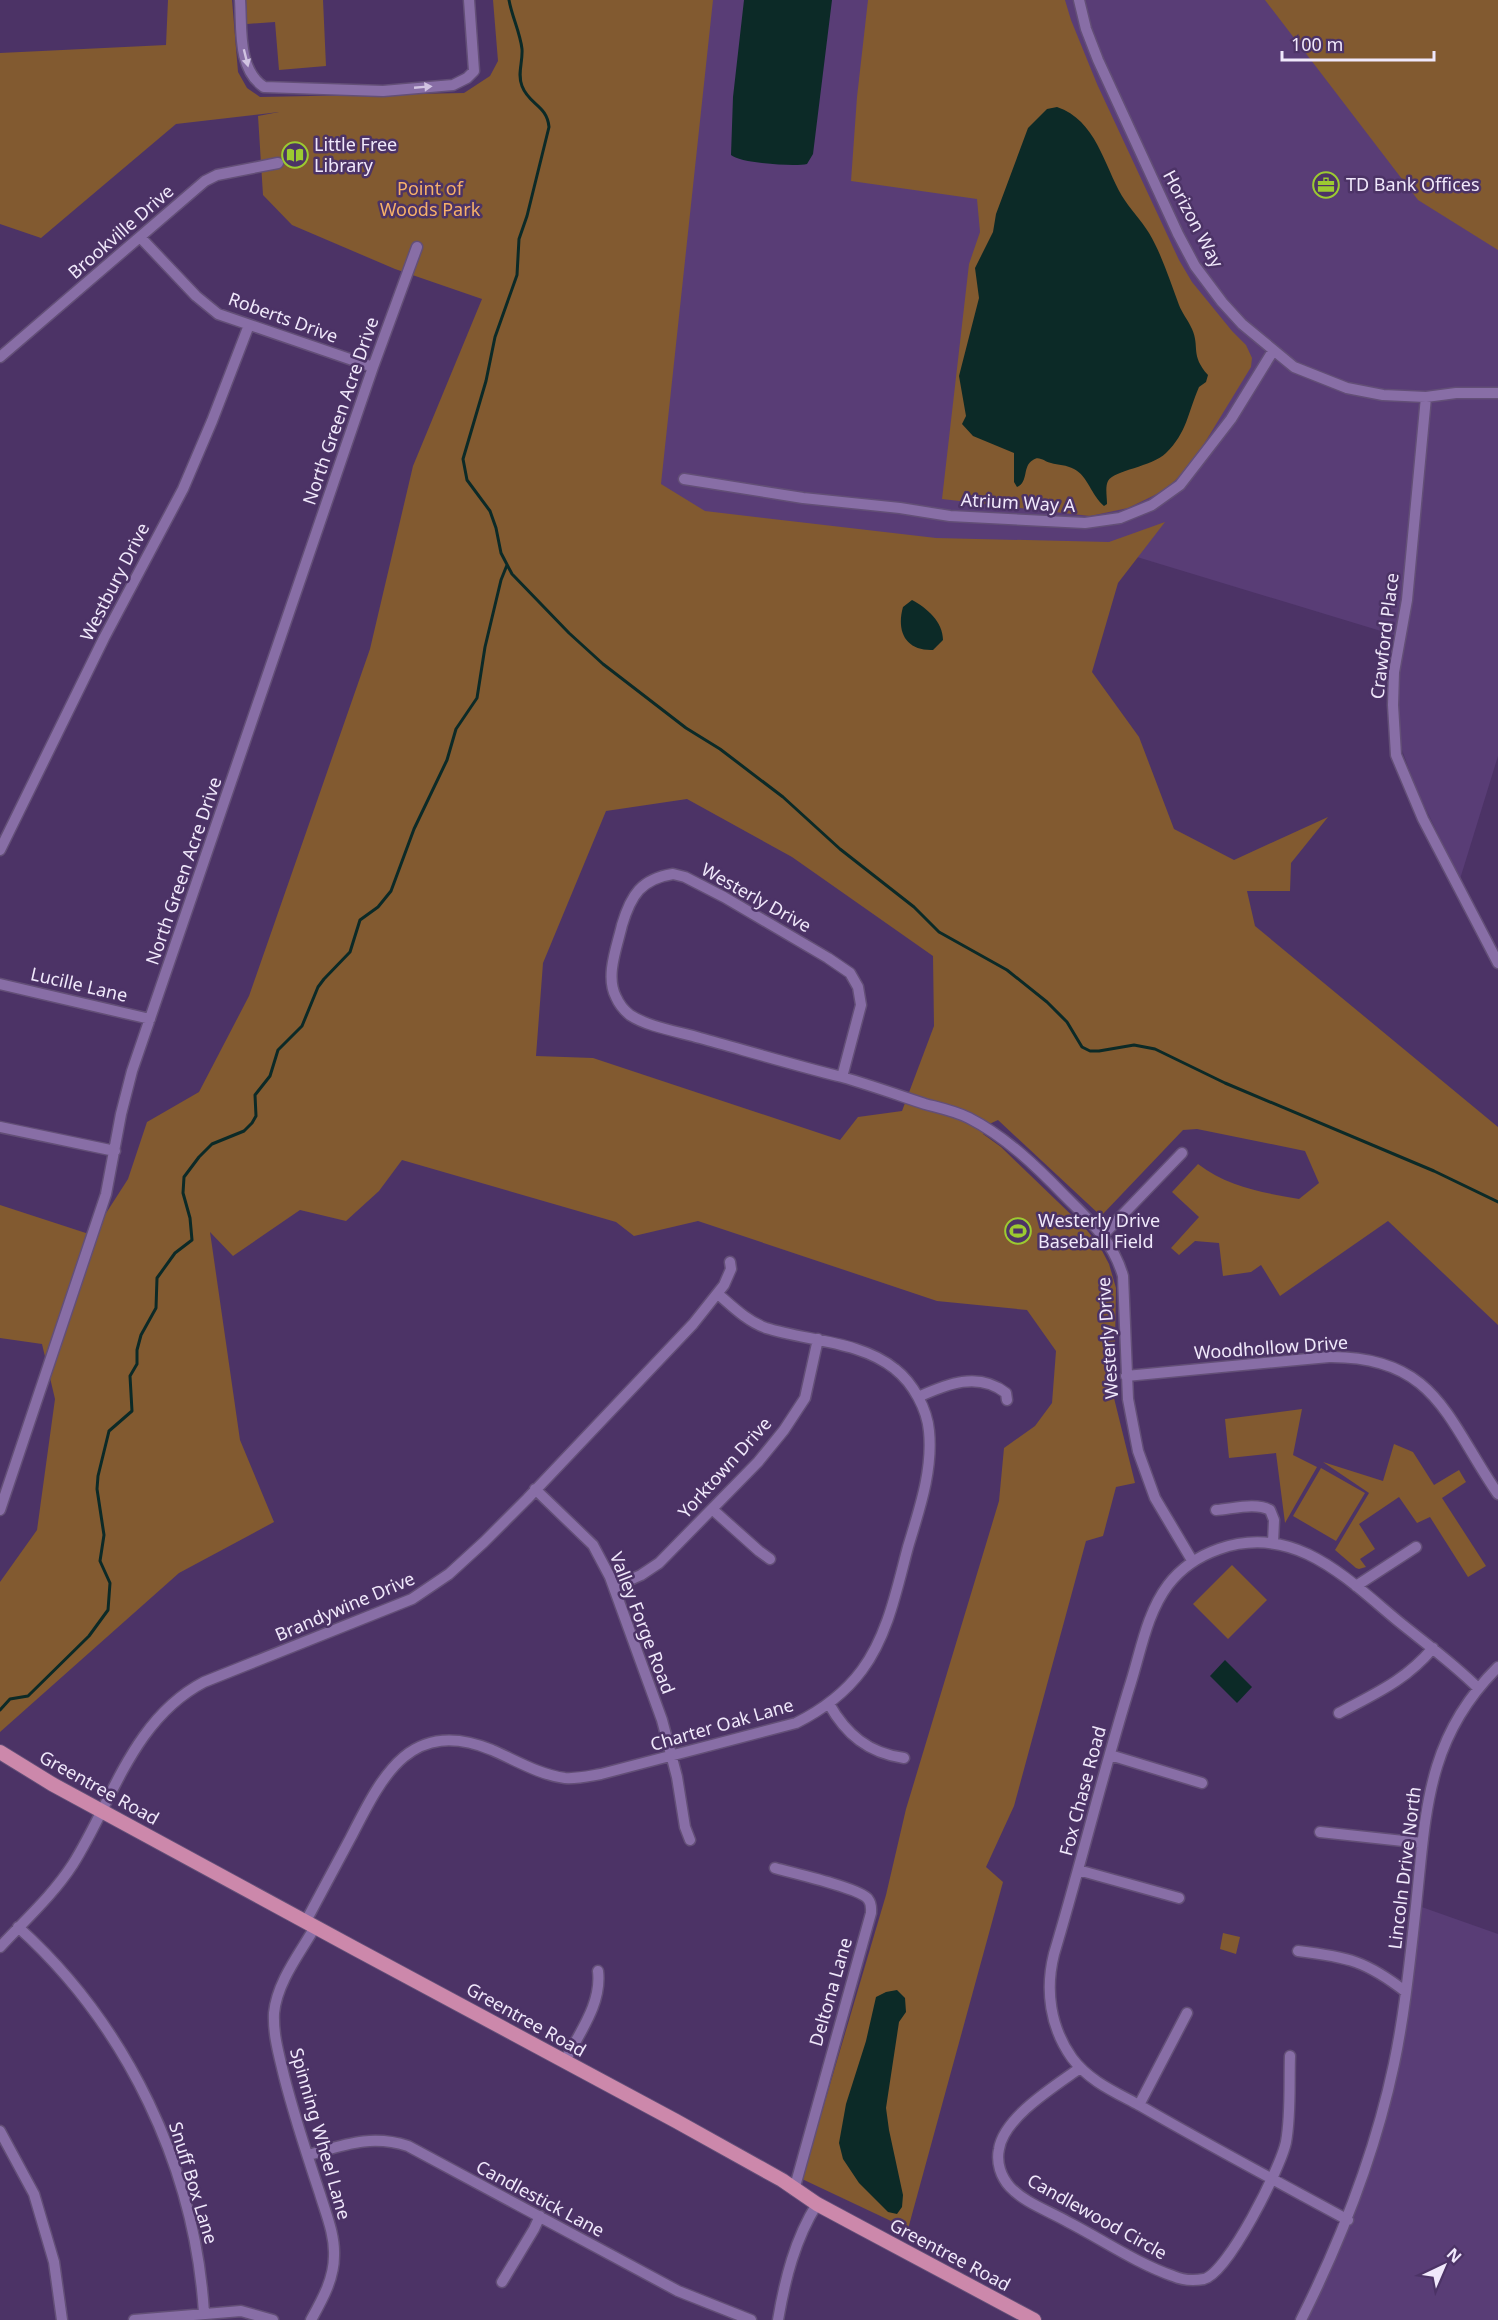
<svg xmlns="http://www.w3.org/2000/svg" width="1498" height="2320" font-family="'Noto Sans',sans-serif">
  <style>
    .built { fill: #593d76 }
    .green { fill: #825a30; fill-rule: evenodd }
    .water { fill: #0c2a27 }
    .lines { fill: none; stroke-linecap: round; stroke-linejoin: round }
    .stream { stroke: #0c2a27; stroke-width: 3 }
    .minor-casing { stroke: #634f77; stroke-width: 13 }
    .major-casing { stroke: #634f77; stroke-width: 16 }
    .minor { stroke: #886ea6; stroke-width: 10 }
    .major { stroke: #cc88ab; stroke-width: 14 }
    .oneway { fill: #d1c3e2 }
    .labels { text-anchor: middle; stroke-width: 5; stroke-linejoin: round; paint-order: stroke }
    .poi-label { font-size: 18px; fill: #f0e8fb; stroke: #4c3366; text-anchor: start }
    .park-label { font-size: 18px; fill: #f6b069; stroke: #4c3366 }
    .street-label { font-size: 18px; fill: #f0e8fb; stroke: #4c3366 }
  </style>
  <rect width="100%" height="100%" fill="#4c3366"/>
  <path class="built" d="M551 0H1498V756L1460 879 1417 791 1402 750 1396 705 1400 656 1404 638 1114 550 657 567Z
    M1416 1905 1498 1934V2320H1301L1324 2273 1388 2091Z"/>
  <path class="green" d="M168 0H232L238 72 247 88 260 97 464 93 490 76 498 61 493 0H713L661 484 705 511 936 538 1109 542 1165 522 1118 583 1092 672 1139 737 1174 829 1234 860 1328 817 1291 863 1290 891H1247L1255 926 1498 1127V1325L1388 1221 1280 1296 1261 1265 1251 1272 1223 1276 1219 1243 1195 1241 1179 1255 1171 1248 1199 1217 1172 1192 1198 1164C1228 1187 1264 1193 1299 1199L1319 1183 1305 1151 1197 1129 1183 1130 1101 1216 998 1120 985 1126 983 1134 1001 1147 1085 1228 1099 1245 1109 1264 1116 1288 1114 1398 1135 1483 1116 1487 1103 1536 1086 1541 1014 1806 986 1867 1003 1882 908 2229 802 2179 886 1895 906 1809 999 1501 1004 1448 1035 1426 1052 1403 1056 1351 1027 1310 937 1301 698 1221 634 1236 616 1222 402 1160 379 1191 346 1221 300 1210 233 1256 210 1232 240 1440 274 1522 179 1573 0 1732V1582L37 1530 55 1399 42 1344 0 1338V1205L92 1235 128 1179 147 1122 199 1092 249 996 370 649 413 466 482 299 395 269 292 225 263 195 258 116 279 112 176 124 41 238 0 224V53L166 45ZM687 799 792 857 933 956 934 1026 902 1111 858 1117 840 1140 593 1058 536 1056 543 963 606 811Z
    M246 0H323L326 66 279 70 275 22 247 24Z
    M868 0H1065L1071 20 1097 84 1179 260 1192 282 1232 331 1246 345 1252 358 1251 367 1196 457 1180 476 1163 491 1128 508 1090 516 942 499 969 264 980 232 977 199 851 181 857 97Z
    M1265 0H1498V250L1418 200Z
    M1302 1409 1293 1455 1317 1467 1285 1523 1276 1453 1229 1458 1225 1419Z
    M1394 1444 1413 1452 1434 1485 1459 1470 1466 1482 1442 1498 1486 1566 1468 1577 1430 1517 1417 1523 1399 1497 1359 1524 1375 1549 1360 1559 1366 1567 1359 1569 1356 1568 1335 1550 1369 1493 1323 1462 1383 1481Z
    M1321 1468 1365 1493 1336 1541 1293 1516Z
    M1232 1565 1267 1600 1228 1639 1193 1604Z
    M1223 1933 1240 1937 1236 1954 1220 1949Z"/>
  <path class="water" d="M744 0H832L813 154 807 164C795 167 739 163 731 155L733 97Z
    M1057 107C1096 120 1104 165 1122 196 1130 209 1141 220 1149 233 1162 255 1170 281 1179 305 1182 313 1188 320 1192 329 1200 347 1190 355 1208 375L1206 382 1199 387C1188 412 1187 433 1166 453 1152 467 1114 470 1108 481 1105 487 1107 497 1107 504L1104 506C1091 495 1088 476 1074 469 1067 465 1058 465 1051 463 1045 462 1039 455 1033 460 1022 466 1029 482 1017 487L1014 482V453L973 436 962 424 966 416 959 376 979 298 975 268 993 232 996 214 1028 128 1047 109Z
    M912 600C927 608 943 622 943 640L933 650C906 651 896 632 903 607Z
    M1225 1660 1252 1687 1237 1703 1210 1676Z
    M897 1990 905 1998 906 2012 899 2022 886 2108 889 2130 903 2195 902 2207 897 2214 888 2212 859 2183 843 2159 839 2143 846 2104 866 2041 876 1997 886 1992Z"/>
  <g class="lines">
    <path class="stream" d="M509 0C512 17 520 32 522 49 523 62 517 74 522 86 529 105 547 105 549 127L527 216 519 239 517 275 495 337 486 381 463 459 467 480 490 511 496 528 501 553 512 574 569 633 603 664 686 728 720 749 783 797 840 849 914 907 939 932 1007 970 1047 1002 1067 1022 1082 1047 1090 1051H1099L1134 1045 1155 1049 1225 1083 1434 1171 1498 1202
      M0 1710 10 1699 28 1696 89 1636 108 1610 110 1583 100 1561 104 1535 97 1489 98 1476 109 1431 132 1411 130 1376 137 1364V1350L141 1335 156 1308 157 1278 175 1253 192 1240 190 1218 183 1193 184 1177 199 1157 212 1144 244 1131 252 1123 256 1116 255 1095 270 1076 278 1050 302 1026 318 987 324 979 350 952 360 920 378 907 391 891 414 829 447 760 456 729 477 698 485 647 501 580 507 565"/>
    <g class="minor-casing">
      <path id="minor" d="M240 0C242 28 237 69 264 87L383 91 453 85 467 78 474 71 469 0
        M1079 0 1086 29 1098 60 1178 234 1195 266 1222 302 1242 324 1294 367 1347 388 1383 395 1426 397 1456 393H1498
        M140 237 196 296 218 314 373 367
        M0 357 205 181 217 175 278 163
        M1426 397 1407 600 1394 672 1393 705 1396 755 1423 819 1498 963
        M684 479 803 498 900 508 950 516 1085 523 1120 518 1152 505 1180 485 1231 419 1273 351
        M0 850 104 638 183 489 212 421 249 325
        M673 874 685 877 724 897 828 958 850 973 858 987 861 1005 842 1077C794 1065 747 1051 700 1038 680 1032 648 1027 630 1015 625 1011 619 1004 616 997 605 976 617 947 622 925 631 895 641 879 673 874Z
        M0 984 150 1019
        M842 1077C870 1085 898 1095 925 1104 940 1108 955 1111 969 1118 1006 1137 1036 1166 1065 1196 1090 1221 1113 1241 1123 1276L1128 1399 1138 1451 1155 1498 1193 1562
        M0 1127 115 1151
        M1103 1235 1182 1153
        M1126 1376 1329 1357C1436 1356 1447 1420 1498 1494
        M918 1397C947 1384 978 1371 1006 1393L1007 1400
        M535 1489 593 1545 610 1577 662 1720 677 1777 685 1827 690 1840
        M712 1509 759 1551 770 1559
        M0 1510 106 1194 121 1114 132 1071 373 367 417 247
        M1216 1510C1232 1509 1256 1502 1270 1510L1274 1520 1273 1543
        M1356 1586 1416 1547
        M614 1587 641 1575 659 1563 758 1462 784 1430 805 1398 818 1339
        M829 1704C846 1734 868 1753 904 1758
        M1339 1713C1376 1693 1405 1681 1433 1648
        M1110 1755 1202 1783
        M1320 1832 1422 1843
        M775 1868C792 1873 860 1888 868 1899 872 1904 871 1908 871 1913L794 2190
        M1078 1870 1179 1898
        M306 1921C321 1893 336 1865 351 1837 383 1774 411 1717 492 1750 515 1760 540 1775 565 1778 577 1779 589 1776 601 1774L796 1723C822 1710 845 1693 862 1670 888 1635 897 1588 908 1547 919 1510 933 1471 929 1431 927 1409 913 1383 895 1369 861 1341 807 1341 766 1328 747 1321 733 1307 718 1294
        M18 1927C127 2025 195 2168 204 2313
        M0 1947C25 1920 53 1895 73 1864 113 1800 133 1719 204 1682L412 1599 449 1574 484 1542 527 1499 693 1324 724 1285 731 1269 730 1262
        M1298 1951C1348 1957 1366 1961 1406 1992
        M565 2061C579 2033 602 2004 598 1971
        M1080 2068C1055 2086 1004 2117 999 2149 996 2163 1001 2177 1010 2187 1025 2203 1049 2211 1068 2222 1103 2240 1136 2263 1173 2276 1182 2280 1193 2281 1204 2279 1228 2273 1281 2167 1286 2142 1291 2114 1289 2084 1290 2056
        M1139 2105 1187 2013
        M0 2131 34 2194 54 2262 62 2320
        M308 2155C344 2145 371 2134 408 2146L678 2291 751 2320
        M1348 2220C1278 2182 1208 2145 1139 2105 1115 2092 1089 2081 1072 2058 1050 2027 1045 1990 1054 1954 1081 1864 1103 1772 1131 1682 1141 1650 1147 1613 1168 1585 1181 1568 1199 1556 1219 1549 1294 1523 1345 1577 1398 1621 1425 1643 1453 1663 1478 1688
        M502 2282 534 2229 540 2216
        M134 2320 241 2311 273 2320
        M311 2320C322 2300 334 2279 334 2256 335 2235 326 2214 320 2194 307 2155 294 2116 284 2076 279 2055 273 2035 274 2013 277 1982 300 1953 315 1927
        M778 2320C785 2279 795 2239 817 2204
        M1301 2320C1342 2238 1375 2154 1394 2064 1405 2012 1410 1959 1416 1906 1426 1812 1426 1738 1498 1667"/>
    </g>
    <g class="major-casing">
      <path id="major" d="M0 1752 52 1784 354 1948 676 2121 782 2180 817 2204 858 2226 1034 2320"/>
    </g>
    <use href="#minor" class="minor"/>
    <use href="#major" class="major"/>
  </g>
  <defs><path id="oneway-solid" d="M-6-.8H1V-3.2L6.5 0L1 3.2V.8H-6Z" transform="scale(1.5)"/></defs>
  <g class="oneway">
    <use href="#oneway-solid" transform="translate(246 58) rotate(76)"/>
    <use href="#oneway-solid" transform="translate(423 87) rotate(-5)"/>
  </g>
  <defs>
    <g id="library-ring" transform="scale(1.35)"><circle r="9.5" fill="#4c3366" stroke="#9cca31" stroke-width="1.5"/><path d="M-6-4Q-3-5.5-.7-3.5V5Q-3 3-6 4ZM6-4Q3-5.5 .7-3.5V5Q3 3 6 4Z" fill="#9cca31"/></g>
    <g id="office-ring" transform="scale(1.35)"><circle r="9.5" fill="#4c3366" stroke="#9cca31" stroke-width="1.5"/><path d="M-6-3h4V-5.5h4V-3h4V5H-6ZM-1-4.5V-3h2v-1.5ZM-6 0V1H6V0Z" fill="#9cca31"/></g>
    <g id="stadium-ring" transform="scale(1.35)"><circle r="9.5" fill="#4c3366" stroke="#9cca31" stroke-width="1.5"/><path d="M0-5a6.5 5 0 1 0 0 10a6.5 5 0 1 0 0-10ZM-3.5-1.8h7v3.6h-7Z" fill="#9cca31"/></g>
  </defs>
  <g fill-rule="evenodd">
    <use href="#library-ring" x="295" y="155"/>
    <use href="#office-ring" x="1326" y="185"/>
    <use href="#stadium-ring" x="1018" y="1231"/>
  </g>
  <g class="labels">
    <g class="poi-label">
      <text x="314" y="151">Little Free<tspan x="314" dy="21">Library</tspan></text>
      <text x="1346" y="191">TD Bank Offices</text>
      <text x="1038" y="1227">Westerly Drive<tspan x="1038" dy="21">Baseball Field</tspan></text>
    </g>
    <g class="park-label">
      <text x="430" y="195">Point of<tspan x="430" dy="21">Woods Park</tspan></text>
    </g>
    <g class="street-label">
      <text transform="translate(1193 219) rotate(62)" y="6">Horizon Way</text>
      <text transform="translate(121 232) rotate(-41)" y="6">Brookville Drive</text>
      <text transform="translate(283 318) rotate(20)" y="6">Roberts Drive</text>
      <text transform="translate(341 411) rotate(-71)" y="6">North Green Acre Drive</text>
      <text transform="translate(1018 503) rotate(3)" y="6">Atrium Way A</text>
      <text transform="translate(115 582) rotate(-63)" y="6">Westbury Drive</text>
      <text transform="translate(1385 636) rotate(-83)" y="6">Crawford Place</text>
      <text transform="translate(184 871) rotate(-71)" y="6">North Green Acre Drive</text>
      <text transform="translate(756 898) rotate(29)" y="6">Westerly Drive</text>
      <text transform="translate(79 985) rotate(13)" y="6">Lucille Lane</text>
      <text transform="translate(1108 1338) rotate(-94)" y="6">Westerly Drive</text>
      <text transform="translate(1271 1348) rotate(-4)" y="6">Woodhollow Drive</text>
      <text transform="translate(725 1468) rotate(-48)" y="6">Yorktown Drive</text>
      <text transform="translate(345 1607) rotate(-23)" y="6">Brandywine Drive</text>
      <text transform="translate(642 1623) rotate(69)" y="6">Valley Forge Road</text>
      <text transform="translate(722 1725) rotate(-16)" y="6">Charter Oak Lane</text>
      <text transform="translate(99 1788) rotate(29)" y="6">Greentree Road</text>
      <text transform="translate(1083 1791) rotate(-75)" y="6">Fox Chase Road</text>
      <text transform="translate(1405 1868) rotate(-83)" y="6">Lincoln Drive North</text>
      <text transform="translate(831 1992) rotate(-74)" y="6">Deltona Lane</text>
      <text transform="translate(526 2020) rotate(29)" y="6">Greentree Road</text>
      <text transform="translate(320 2134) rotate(74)" y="6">Spinning Wheel Lane</text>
      <text transform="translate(193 2183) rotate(73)" y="6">Snuff Box Lane</text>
      <text transform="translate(540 2199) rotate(28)" y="6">Candlestick Lane</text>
      <text transform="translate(1097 2217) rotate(29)" y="6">Candlewood Circle</text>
      <text transform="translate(950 2255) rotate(28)" y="6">Greentree Road</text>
    </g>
  </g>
  <g transform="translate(1444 2266) rotate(44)" stroke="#4c3366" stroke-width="4.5" paint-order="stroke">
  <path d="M0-4.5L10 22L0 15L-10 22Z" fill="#f0e8fb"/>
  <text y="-9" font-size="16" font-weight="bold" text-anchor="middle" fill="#f0e8fb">N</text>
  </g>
  <path d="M1282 51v9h152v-9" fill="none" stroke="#f0e8fb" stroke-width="3"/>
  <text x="1291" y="51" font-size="18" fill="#f0e8fb" stroke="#4c3366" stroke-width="4.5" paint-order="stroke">100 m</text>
</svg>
